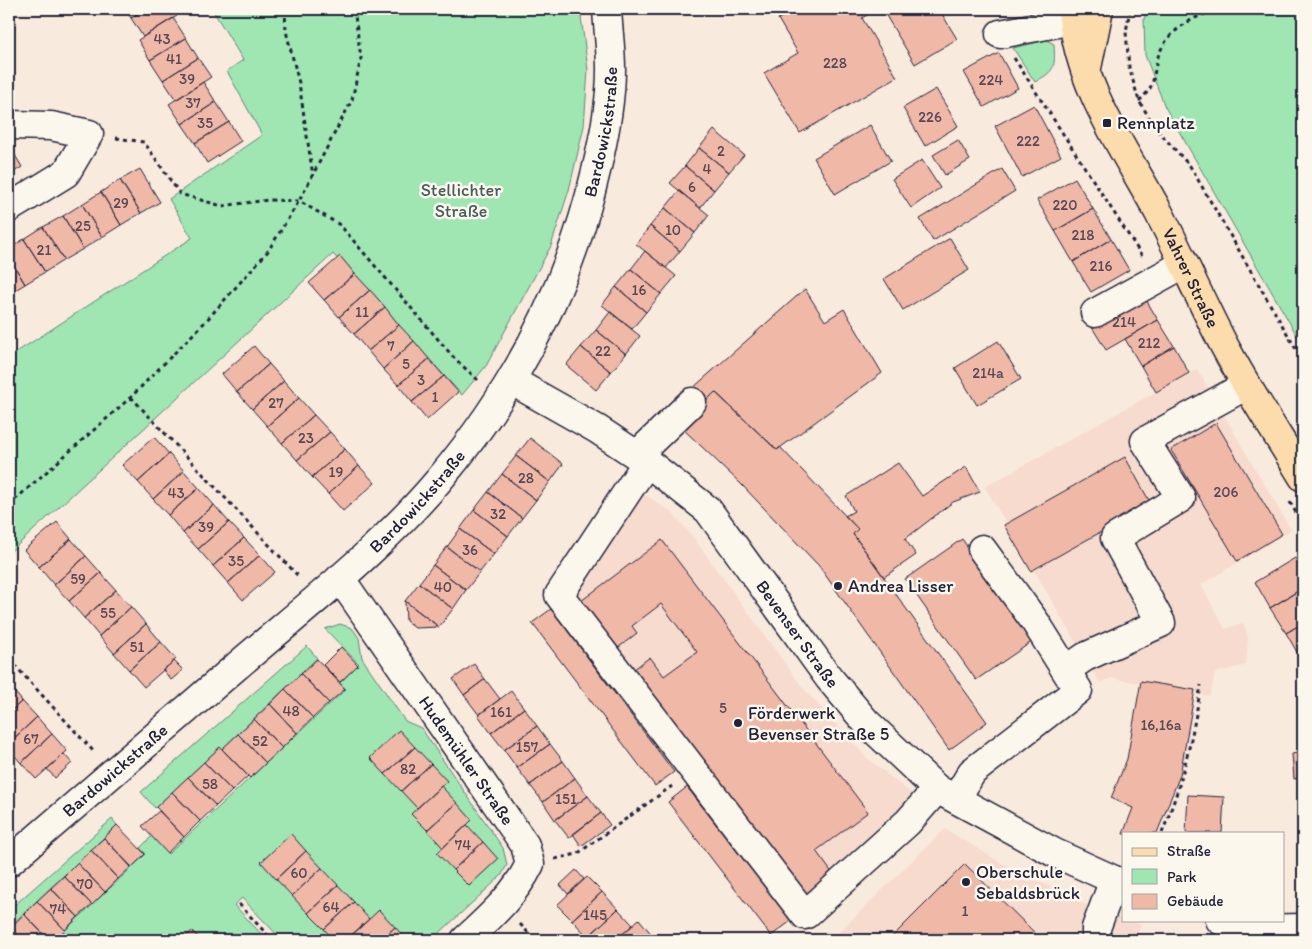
<svg xmlns="http://www.w3.org/2000/svg" width="1312" height="949" font-family="Itim,sans-serif">
  <style>
    .built { fill: #f6dbce }
    .green { fill: #9fe6b3; stroke: #608477 }
    .building { fill: #f0b8a7; stroke: #22223b }
    .lines { fill: none; stroke-linecap: round; stroke-linejoin: round }
    .minor-casing { stroke: #22223b; stroke-width: 31 }
    .major-casing { stroke: #22223b; stroke-width: 31 }
    .path { stroke: #22223b; stroke-width: 3; stroke-dasharray: 4 4; stroke-linecap: butt }
    .minor { stroke: #fbf7ec; stroke-width: 28 }
    .major { stroke: #fcdcac; stroke-width: 28 }
    .poi-dot { fill: #22223b; stroke: #fbf7ec; stroke-width: 2 }
    .labels { text-anchor: middle; stroke-width: 5; stroke-linejoin: round; paint-order: stroke }
    .number-label { font-size: 15px; fill: #564856 }
    .poi-label { font-size: 18px; fill: #22223b; stroke: #fbf7ec; text-anchor: start }
    .street-label { font-size: 18px; fill: #22223b; stroke: #fbf7ec }
    .park-label { font-size: 18px; fill: #485d5f; stroke: #fbf7ec }
  </style>
  <rect width="100%" height="100%" fill="#f9eade"/>
  <filter id="ink" filterUnits="userSpaceOnUse"><feTurbulence type="fractalNoise" baseFrequency=".02" numOctaves="2"/><feDisplacementMap in="SourceGraphic" scale="10" xChannelSelector="R" yChannelSelector="G"/><feConvolveMatrix kernelMatrix="1 2 1 2 8 2 1 2 1" color-interpolation-filters="sRGB"/></filter>
  <g filter="url(#ink)">
    <path class="built" d="M1197 369 1291 530 1201 585 1225 629 1243 623 1248 636 1246 665 1215 673 1210 696 1111 678 1100 683 985 487Z
      M625 481 672 513 692 536 803 688 867 758 931 809 803 935 545 596Z
      M945 829 1000 862 1082 903 1141 925 1135 940H831Z"/>
    <path class="green" d="M212 9H580L588 70 584 126 569 190 551 246 486 366 462 395 333 254 9 553V357L192 238 169 199 262 135 227 71 243 60Z
      M1148 9H1303V346L1165 107 1145 55 1144 19Z
      M1047 40 1054 44C1055 68 1056 70 1035 82L1013 48Z
      M340 624 352 628 355 632 359 638 362 658 405 721 421 728 503 848 507 865 501 876 432 940H282L242 898 234 905 267 940H55L146 854 140 848 152 836 168 854 346 689 340 683 359 664 325 629Z
      M307 646 317 658 222 749 220 747 155 808 141 792Z
      M112 819 117 825 9 927V910Z"/>
    <path class="building" d="M125 9H145L131 18Z
      M145 9H172L177 16 143 37 131 18Z
      M796 9H877L862 18 897 77 800 133 764 73 798 53 778 19Z
      M882 9H939L957 39 915 64Z
      M173 18 186 38 150 60 138 40Z
      M186 38 198 58 163 80 150 60Z
      M999 53 1018 88 984 107 964 72Z
      M198 58 211 77 176 100 163 80Z
      M203 82 216 102 182 124 169 104Z
      M936 89 958 126 925 146 903 108Z
      M216 102 229 122 195 143 182 124Z
      M1034 105 1061 156 1022 177 995 126Z
      M229 122 241 141 207 163 195 143Z
      M870 125 891 161 835 194 814 158Z
      M714 130 744 155 729 172 699 148Z
      M958 140 970 160 945 175 933 155Z
      M9 145 22 167 9 175Z
      M699 148 729 172 714 190 685 166Z
      M922 160 940 188 911 208 892 179Z
      M685 166 714 190 700 208 670 183Z
      M140 169 160 202 141 213 120 180Z
      M1002 169 1015 191 933 241 920 219Z
      M1075 178 1093 209 1055 231 1037 200Z
      M120 180 141 213 121 225 101 192Z
      M679 191 709 215 695 233 665 208Z
      M101 192 121 225 102 237 82 204Z
      M82 204 102 237 83 249 63 216Z
      M665 208 695 233 680 251 650 226Z
      M1093 209 1111 239 1073 262 1055 231Z
      M63 216 83 249 64 260 43 227Z
      M650 226 680 251 666 268 636 244Z
      M43 227 64 260 45 272 24 239Z
      M950 238 969 270 903 310 884 279Z
      M24 239 45 272 25 284 9 257V249Z
      M1111 239 1129 270 1091 292 1073 262Z
      M645 251 676 276 661 294 631 269Z
      M340 256 355 274 324 300 309 283Z
      M9 257 25 284 9 294Z
      M631 269 661 294 646 312 616 287Z
      M355 274 370 290 339 317 324 300Z
      M616 287 646 312 632 329 602 305Z
      M805 289 825 321 844 309 882 373 777 450 715 392 698 409 685 395Z
      M370 290 385 307 354 334 339 317Z
      M1142 293 1158 320 1106 350 1090 324Z
      M385 307 399 325 368 351 354 334Z
      M610 312 640 336 626 354 596 330Z
      M1158 320 1174 346 1141 366 1125 339Z
      M399 325 414 341 383 369 368 351Z
      M596 330 626 354 611 372 581 347Z
      M414 341 429 359 398 385 383 369Z
      M998 341 1021 379 977 405 955 368Z
      M254 346 269 364 237 392 222 374Z
      M1174 346 1189 373 1156 392 1141 366Z
      M581 347 611 372 596 390 566 365Z
      M429 359 444 376 412 402 398 385Z
      M269 364 284 381 252 409 237 392Z
      M444 376 458 392 427 420 412 402Z
      M284 381 299 398 267 426 252 409Z
      M715 392 777 450 780 447 858 529 853 534 987 722 949 750 819 566 741 484 681 427Z
      M299 398 314 415 282 443 267 426Z
      M314 415 330 432 297 460 282 443Z
      M1216 423 1282 534 1237 561 1171 450Z
      M330 432 345 449 312 477 297 460Z
      M154 437 169 454 138 482 122 465Z
      M530 438 563 464 550 482 516 456Z
      M345 449 359 466 328 494 312 477Z
      M169 454 184 471 153 499 138 482Z
      M516 456 550 482 536 500 502 474Z
      M1125 457 1151 504 1031 571 1004 525Z
      M898 463 922 496 966 467 980 492 953 502 905 539 916 555 884 577 853 534 858 529 845 516 854 511 846 496Z
      M359 466 375 483 343 511 328 494Z
      M184 471 199 488 168 515 153 499Z
      M502 474 536 500 522 518 488 492Z
      M199 488 214 505 183 533 168 515Z
      M488 492 522 518 508 536 474 510Z
      M214 505 229 522 198 549 183 533Z
      M474 510 508 536 494 554 460 529Z
      M57 522 71 539 39 567 24 550Z
      M229 522 244 538 213 566 198 549Z
      M460 529 494 554 480 572 447 547Z
      M244 538 260 555 228 583 213 566Z
      M71 539 86 556 54 585 39 567Z
      M962 539 1033 641 976 680 905 579Z
      M662 540 868 812 816 851 833 874 800 899 629 673 650 657 664 676 697 652 661 604 632 626 637 633 613 652 577 604Z
      M447 547 480 572 466 590 433 565Z
      M260 555 275 572 243 600 228 583Z
      M86 556 101 573 69 601 54 585Z
      M1295 558 1303 572V588L1270 608 1255 582Z
      M433 565 466 590 453 609 419 583Z
      M101 573 116 590 84 618 69 601Z
      M419 583 453 609 439 627 405 601Z
      M1303 588V623L1286 633 1270 608Z
      M116 590 131 607 99 636 84 618Z
      M405 601 439 627 415 628 406 621Z
      M131 607 146 624 114 653 99 636Z
      M551 609 674 772 655 786 532 623Z
      M1303 623V658L1301 659 1286 633Z
      M146 624 161 642 129 670 114 653Z
      M161 642 176 659 144 687 129 670Z
      M341 647 358 665 340 682 323 665Z
      M317 659 345 689 329 703 301 674Z
      M174 661 183 670 171 680 163 670Z
      M474 664 485 679 464 695 453 679Z
      M301 674 329 703 313 718 285 689Z
      M485 679 500 699 479 715 464 695Z
      M1141 681 1195 690 1180 775 1157 833 1123 834 1133 808 1111 798 1127 759Z
      M9 685 22 701 9 713Z
      M285 689 313 718 297 733 270 704Z
      M511 691 524 708 491 733 478 715Z
      M22 701 37 717 9 743V713Z
      M270 704 297 733 282 748 254 719Z
      M524 708 537 726 504 750 491 733Z
      M37 717 52 734 21 763 9 749V743Z
      M254 719 282 748 266 763 238 734Z
      M537 726 550 744 517 768 504 750Z
      M399 730 415 747 385 774 370 758Z
      M52 734 67 751 36 779 21 763Z
      M238 734 266 763 250 778 222 749Z
      M550 744 563 761 530 785 517 768Z
      M220 747 248 776 232 791 204 762Z
      M415 747 431 764 401 791 385 774Z
      M1303 752V792L1301 778 1294 779 1292 754Z
      M64 754 72 763 55 778 47 769Z
      M563 761 575 778 543 802 530 785Z
      M204 762 232 791 216 806 188 777Z
      M431 764 447 781 417 808 401 791Z
      M188 777 216 806 200 821 172 792Z
      M575 778 588 796 555 820 543 802Z
      M441 786 457 803 427 830 411 814Z
      M687 787 791 921 771 936 668 802Z
      M172 792 200 821 184 837 156 807Z
      M1188 795 1224 797 1222 833H1186Z
      M588 796 601 813 569 838 555 820Z
      M457 803 472 820 443 848 427 830Z
      M159 811 184 837 167 853 142 826Z
      M601 813 610 825 581 846 573 834Z
      M117 825 145 854 132 867 104 838Z
      M467 825 483 842 453 870 437 853Z
      M291 834 306 851 276 879 261 862Z
      M104 838 131 867 118 879 91 850Z
      M483 842 498 859 469 886 453 870Z
      M91 850 118 879 105 892 77 863Z
      M306 851 322 868 292 896 276 879Z
      M77 863 105 892 92 905 64 876Z
      M965 864 1042 940H889Z
      M322 868 338 885 308 913 292 896Z
      M576 870 584 879 568 894 560 885Z
      M64 876 92 905 78 917 51 888Z
      M587 877 602 892 572 920 557 905Z
      M338 885 354 902 324 929 308 913Z
      M51 888 78 917 65 930 37 901Z
      M602 892 618 909 588 937 572 920Z
      M37 901 65 930 54 940H49L24 914Z
      M354 902 369 919 346 940H334L324 929Z
      M618 909 633 925 616 940H591L588 937Z
      M379 910 395 927 381 940H352L349 938Z
      M24 914 49 940H24L11 927Z
      M639 919 653 936 649 940H616Z
      M11 927 24 940H9Z
      M395 927 407 940H381Z
      M192 931 201 940H182Z"/>
    <g class="lines">
      <g class="minor-casing">
        <g id="minor">
          <path d="M1000 34 1073 20H1096"/>
          <path d="M9 125 51 126 89 134 66 173 9 208"/>
          <path d="M1095 313 1184 264"/>
          <path id="s1" d="M512 381 597 429 647 462 708 510 829 678 866 722 937 789 1055 853 1123 884"/>
          <path d="M637 455 692 402"/>
          <path d="M647 462 559 595 805 915 908 822 937 789"/>
          <path id="s2" d="M340 578 525 845 530 864C515 895 490 917 465 940"/>
          <path d="M1066 670 1085 657 1161 623 1115 538 1181 498 1145 441 1247 385"/>
          <path d="M956 799 972 772 1078 690 1036 623 982 549"/>
          <path id="s3" d="M9 862C85 796 161 731 237 666 306 607 380 550 439 480 515 390 569 287 596 171 604 138 611 104 611 69 611 49 608 29 607 9"/>
          <path d="M1220 920 1245 929 1303 928"/>
          <path d="M1096 940V928L1114 880"/>
        </g>
      </g>
      <g class="major-casing">
        <g id="major">
          <path id="s4" d="M1072 9C1078 87 1124 148 1160 215 1183 259 1202 304 1225 347 1249 392 1277 434 1303 477"/>
          <path d="M1087 68 1099 9"/>
        </g>
      </g>
      <path class="path" d="M285 9 286 31 299 83 313 176
        M1130 9 1126 32 1129 67 1139 101 1157 130 1190 166 1303 361
        M1014 58 1142 256
        M1139 101C1156 85 1152 81 1157 60 1165 31 1193 16 1220 9
        M116 138 144 142 180 194 222 206 268 200 299 201 340 225 455 359 478 380
        M131 397 300 578
        M1290 502 1303 525
        M9 505 131 397 206 321 268 251 299 201 352 100 361 58 354 9
        M9 659 95 753
        M1162 833C1182 785 1193 736 1201 685
        M555 859 577 854 672 786
        M239 904 272 940
        M520 924 535 940"/>
      <use href="#minor" class="minor"/>
      <use href="#major" class="major"/>
    </g>
  </g>
  <g class="poi-dot">
    <rect x="1102" y="118" width="10" height="10" rx="2.5"/>
    <circle cx="838" cy="586" r="5"/>
    <circle cx="738" cy="723" r="5"/>
    <circle cx="966" cy="882" r="5"/>
  </g>
  <g class="labels">
    <g class="number-label">
      <text x="162" y="44">43</text>
      <text x="174" y="64">41</text>
      <text x="835" y="68">228</text>
      <text x="187" y="84">39</text>
      <text x="991" y="85">224</text>
      <text x="193" y="108">37</text>
      <text x="930" y="122">226</text>
      <text x="205" y="128">35</text>
      <text x="1028" y="146">222</text>
      <text x="721" y="156">2</text>
      <text x="707" y="174">4</text>
      <text x="692" y="192">6</text>
      <text x="121" y="208">29</text>
      <text x="1065" y="210">220</text>
      <text x="83" y="231">25</text>
      <text x="673" y="235">10</text>
      <text x="1083" y="240">218</text>
      <text x="44" y="255">21</text>
      <text x="1101" y="271">216</text>
      <text x="639" y="295">16</text>
      <text x="362" y="317">11</text>
      <text x="1124" y="327">214</text>
      <text x="1149" y="348">212</text>
      <text x="391" y="351">7</text>
      <text x="603" y="356">22</text>
      <text x="406" y="369">5</text>
      <text x="988" y="378">214a</text>
      <text x="421" y="385">3</text>
      <text x="435" y="402">1</text>
      <text x="276" y="408">27</text>
      <text x="306" y="443">23</text>
      <text x="336" y="477">19</text>
      <text x="526" y="483">28</text>
      <text x="1226" y="497">206</text>
      <text x="176" y="498">43</text>
      <text x="498" y="519">32</text>
      <text x="206" y="532">39</text>
      <text x="470" y="555">36</text>
      <text x="236" y="566">35</text>
      <text x="78" y="584">59</text>
      <text x="443" y="592">40</text>
      <text x="108" y="618">55</text>
      <text x="137" y="652">51</text>
      <text x="723" y="713">5</text>
      <text x="291" y="716">48</text>
      <text x="501" y="717">161</text>
      <text x="1161" y="730">16,16a</text>
      <text x="31" y="744">67</text>
      <text x="260" y="746">52</text>
      <text x="527" y="752">157</text>
      <text x="408" y="774">82</text>
      <text x="210" y="789">58</text>
      <text x="566" y="804">151</text>
      <text x="463" y="850">74</text>
      <text x="299" y="878">60</text>
      <text x="85" y="889">70</text>
      <text x="331" y="912">64</text>
      <text x="58" y="914">74</text>
      <text x="965" y="916">1</text>
      <text x="595" y="920">145</text>
    </g>
    <g class="poi-label">
      <text x="1117" y="129">Rennplatz</text>
      <text x="848" y="592">Andrea Lisser</text>
      <text x="748" y="719">Förderwerk<tspan x="748" dy="21">Bevenser Straße 5</tspan></text>
      <text x="976" y="878">Oberschule<tspan x="976" dy="21">Sebaldsbrück</tspan></text>
    </g>
    <g class="street-label">
      <text dy="6" stroke="none"><textPath href="#s3" startOffset="965">Bardowickstraße</textPath></text>
      <text dy="6" stroke="none"><textPath href="#s4" startOffset="296">Vahrer Straße</textPath></text>
      <text dy="6" stroke="none"><textPath href="#s3" startOffset="545">Bardowickstraße</textPath></text>
      <text dy="6" stroke="none"><textPath href="#s1" startOffset="388">Bevenser Straße</textPath></text>
      <text dy="6" stroke="none"><textPath href="#s2" startOffset="222">Hudemühler Straße</textPath></text>
      <text dy="6" stroke="none"><textPath href="#s3" startOffset="140">Bardowickstraße</textPath></text>
    </g>
    <g class="park-label">
      <text x="461" y="196">Stellichter<tspan x="461" dy="21">Straße</tspan></text>
    </g>
  </g>
  <rect width="1312" height="949" fill="none" stroke="#fbf7ec" stroke-width="30"/>
  <rect x="15" y="15" width="1282" height="919" fill="none" stroke="#22223b" stroke-width="2" filter="url(#ink)"/>
  <rect x="1122" y="832" width="162" height="90" fill="#fbf7ec" stroke="#a4a2a5"/>
  <rect x="1132" y="848" width="25" height="8" fill="#fcdcac" stroke="#a4a2a5"/>
  <text x="1167" y="856" font-size="15" fill="#22223b">Straße</text>
  <rect x="1132" y="869" width="25" height="15" fill="#9fe6b3" stroke="#a4a2a5"/>
  <text x="1167" y="882" font-size="15" fill="#22223b">Park</text>
  <rect x="1132" y="894" width="25" height="15" fill="#f0b8a7" stroke="#a4a2a5"/>
  <text x="1167" y="906" font-size="15" fill="#22223b">Gebäude</text>
</svg>
